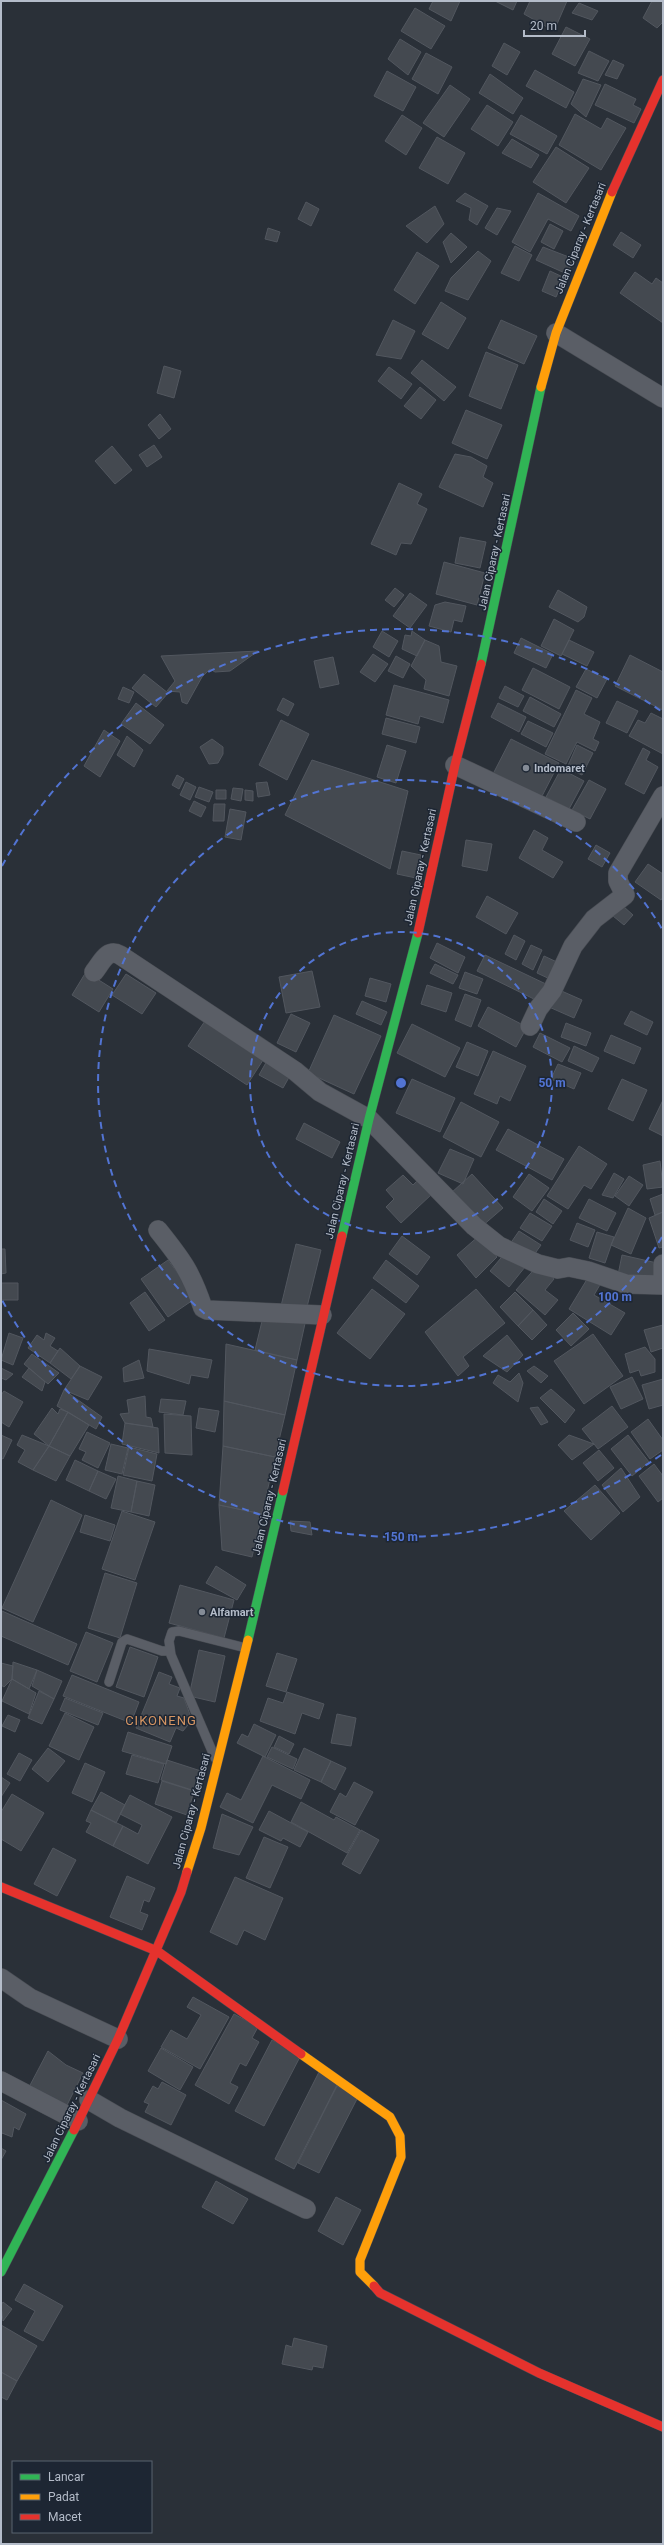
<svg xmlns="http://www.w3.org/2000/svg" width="664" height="2545" font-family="Roboto,sans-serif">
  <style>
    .building { fill: #444950; stroke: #52575f }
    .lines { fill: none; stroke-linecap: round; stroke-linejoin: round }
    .lane-casing { stroke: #484c53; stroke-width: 10 }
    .street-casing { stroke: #484c53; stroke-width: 20 }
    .fast-casing { stroke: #484c53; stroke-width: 10 }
    .slow-casing { stroke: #484c53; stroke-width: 10 }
    .jam-casing { stroke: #484c53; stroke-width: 10 }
    .lane { stroke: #5a5e66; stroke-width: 9 }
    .street { stroke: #5a5e66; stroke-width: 19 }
    .fast { stroke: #30b455; stroke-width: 9 }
    .slow { stroke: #ff9f0a; stroke-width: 9 }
    .jam { stroke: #e5322d; stroke-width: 9 }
    .ring { fill: none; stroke: #5274d3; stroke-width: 2; stroke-dasharray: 7 5 }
    .poi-dot { fill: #848b96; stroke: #1d2633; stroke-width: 1.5 }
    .labels { text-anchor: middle; stroke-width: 3; stroke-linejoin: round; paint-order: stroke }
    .street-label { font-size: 11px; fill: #b4bcc9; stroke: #1d2633 }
    .poi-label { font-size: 11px; font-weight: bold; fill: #b4bcc9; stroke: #1d2633; text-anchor: start }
    .quarter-label { font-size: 13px; letter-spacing: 1px; fill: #d59563; stroke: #1d2633 }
    .centre { fill: #5274d3; stroke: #1d2633; stroke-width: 2 }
    .ring-label { font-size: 12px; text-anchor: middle; font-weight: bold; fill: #5274d3; stroke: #1d2633; stroke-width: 3; stroke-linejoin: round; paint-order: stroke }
  </style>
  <rect width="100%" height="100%" fill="#2a3038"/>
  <path class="building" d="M433 1H460L451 21 429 9Z
    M495 1H517L513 10Z
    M530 1H567L554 31 524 14Z
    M652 1H663V22L657 28 643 18Z
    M579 3 598 11 592 20 572 13Z
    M415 8 445 26 431 49 401 31Z
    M566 27 590 39 575 66 552 54Z
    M400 39 421 52 408 75 388 59Z
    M504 43 520 52 507 75 492 66Z
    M589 51 609 61 598 81 578 73Z
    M426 53 452 67 438 94 412 79Z
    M613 60 624 65 617 79 605 75Z
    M535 70 574 92 566 108 526 86Z
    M387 71 416 87 403 111 374 96Z
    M490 74 523 98 513 114 479 93Z
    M583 79 601 85 586 117 571 104Z
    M605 84 636 99 633 105 641 109 634 123 595 105Z
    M450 85 470 99 444 137 423 123Z
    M487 105 513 122 498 146 471 129Z
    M575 114 601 129 607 118 626 128 601 170 559 145Z
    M402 115 422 128 406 155 385 141Z
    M521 115 557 136 547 154 510 134Z
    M437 137 465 153 448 184 419 168Z
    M512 139 539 155 531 168 502 153Z
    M556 147 589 168 566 203 533 182Z
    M465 193 488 206 477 225 469 220 471 208 456 201Z
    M538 193 579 216 571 231 548 219 530 252 512 242Z
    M306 202 319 209 311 226 298 219Z
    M435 206 444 224 427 243 406 226Z
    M497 208 511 211 497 235 485 228Z
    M550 224 563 231 554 249 541 242Z
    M268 228 280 232 277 242 265 239Z
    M621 232 641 245 633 258 613 245Z
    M451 233 467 247 451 263 443 242Z
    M515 246 532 255 519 281 501 273Z
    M543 247 574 259 567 274 536 260Z
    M478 251 491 261 468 300 445 291 451 278Z
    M417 252 439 266 415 304 394 290Z
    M550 271 565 278 556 297 542 291Z
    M635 272 652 284 656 278 663 283V323L620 293Z
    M441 302 466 318 448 349 422 334Z
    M393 320 415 331 401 359 376 355Z
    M501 320 537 336 524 364 488 348Z
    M486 352 518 365 501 409 469 396Z
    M422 360 456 387 444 401 411 373Z
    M164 366 181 371 174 398 157 393Z
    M389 367 412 384 401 399 378 381Z
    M420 387 436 400 421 419 404 406Z
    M466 410 502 425 487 459 452 443Z
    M160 414 171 429 159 439 148 425Z
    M154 445 162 457 147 467 139 455Z
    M112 446 132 470 115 484 95 461Z
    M455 454 471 457 487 466 483 477 493 483 483 507 439 487Z
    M399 483 422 494 417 504 427 509 411 544 401 543 396 555 371 544Z
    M460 537 486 542 480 568 455 563Z
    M444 562 485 573 477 605 436 594Z
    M395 588 404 595 394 607 385 600Z
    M558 590 587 607 584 617 578 622 549 607Z
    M410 593 427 605 410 628 393 616Z
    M445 602 466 606 462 622 454 620 451 632 429 626 435 605Z
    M554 619 574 630 561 656 541 646Z
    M382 631 398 641 389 657 373 647Z
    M412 631 425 640 417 656 402 649 405 635 411 636Z
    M521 638 553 654 546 668 514 653Z
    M425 640 439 646 441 662 457 666 449 696 424 689 426 680 411 666Z
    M569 640 594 652 587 666 562 654Z
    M258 651 230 671 215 672 210 669 202 677 187 704 182 702 180 692 167 691 175 681 161 656Z
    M373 654 388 664 375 682 360 672Z
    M630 655 663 672V710L615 686Z
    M396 656 410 664 403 678 388 671Z
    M333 657 339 684 320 688 314 661Z
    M533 668 570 687 559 709 522 690Z
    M586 669 607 679 597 698 576 687Z
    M144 674 168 693 156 707 132 688Z
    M394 685 449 700 443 723 420 716 418 724 386 715Z
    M505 686 524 696 518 707 499 698Z
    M123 687 134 692 129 703 118 699Z
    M576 690 592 698 584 714 600 722 593 739 599 742 595 751 577 742 566 764 545 754Z
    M530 697 561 714 554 727 523 711Z
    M283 698 294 704 288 716 277 710Z
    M617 701 638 711 627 733 606 723Z
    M136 703 164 725 150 744 121 724Z
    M498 703 526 717 519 732 491 717Z
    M651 713 663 719V754L629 736 638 720 645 723Z
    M386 718 420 727 416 743 382 734Z
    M281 720 309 734 287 780 259 765Z
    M528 721 553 733 546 747 521 734Z
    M104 730 120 741 100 777 84 766Z
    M127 736 143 750 134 767 117 755Z
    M212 739 223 747V754L218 763 209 764 200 747Z
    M511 739 559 763 541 798 493 774Z
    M387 745 406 751 396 783 377 777Z
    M577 745 593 753 582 775 567 768Z
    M643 748 650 752 646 760 658 767 644 794 625 784Z
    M312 760 408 791 390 869 285 815Z
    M561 769 584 781 569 809 546 797Z
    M177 775 184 779 179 789 172 785Z
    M589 780 606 789 590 819 572 810Z
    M186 782 196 787 190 800 180 795Z
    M267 782 270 795 258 797 256 783Z
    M199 787 213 792 209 802 195 797Z
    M233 788 243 789 241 801 231 799Z
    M216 790H226V799H216Z
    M245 790 253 791V801L245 800Z
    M194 801 206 807 201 817 189 811Z
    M214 804H225L224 821H213Z
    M230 809 246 812 241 840 225 837Z
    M534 830 548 838 542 850 563 862 553 878 519 858Z
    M466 840 492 844 487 871 462 866Z
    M596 845 610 853 602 867 588 859Z
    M402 851 421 855 416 878 397 874Z
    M648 864 663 874V897L661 900 635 882Z
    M487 896 518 913 506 934 476 917Z
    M623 906 633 915 624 925 613 916Z
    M514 935 525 941 516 960 505 954Z
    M437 943 465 957 458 973 430 958Z
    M531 945 542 950 533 970 522 964Z
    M485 955 548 985 540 1002 477 971Z
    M544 956 559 963 552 980 537 973Z
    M435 964 458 975 453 984 430 973Z
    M312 971 320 1007 286 1013 279 977Z
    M86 972 113 989 99 1012 72 995Z
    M465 972 483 979 477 994 459 988Z
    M126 974 156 993 142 1014 112 995Z
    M370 978 391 984 386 1002 365 996Z
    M427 985 452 993 446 1012 421 1004Z
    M557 989 582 1000 574 1018 549 1007Z
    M465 994 481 1000 471 1027 455 1020Z
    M362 1001 387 1012 381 1025 356 1014Z
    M488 1007 527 1027 516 1047 478 1026Z
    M631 1011 653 1022 647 1035 624 1024Z
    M291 1014 310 1023 296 1052 277 1043Z
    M334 1015 381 1036 354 1094 308 1073Z
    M207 1018 265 1057 247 1085 188 1046Z
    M566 1023 591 1033 586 1046 561 1037Z
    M412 1024 460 1048 445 1077 397 1053Z
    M540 1033 570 1048 562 1062 533 1047Z
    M611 1035 641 1048 634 1064 604 1051Z
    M467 1042 488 1051 478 1076 456 1067Z
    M574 1046 599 1058 592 1072 568 1061Z
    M493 1051 526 1066 510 1101 500 1096 497 1104 474 1094Z
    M268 1059 292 1072 283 1088 259 1075Z
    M558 1064 581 1073 574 1089 551 1079Z
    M412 1079 455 1098 440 1132 396 1113Z
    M622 1079 647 1090 633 1121 608 1109Z
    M663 1100V1136L649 1129Z
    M461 1102 499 1122 481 1157 443 1137Z
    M304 1123 340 1142 332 1158 296 1139Z
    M508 1129 564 1159 552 1180 496 1150Z
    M579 1146 607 1164 591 1189 584 1185 568 1209 547 1196Z
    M450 1149 474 1159 463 1184 438 1173Z
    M660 1161 663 1187 647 1189 643 1165Z
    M614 1173 624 1179 613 1198 602 1195Z
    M472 1174 503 1208 481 1227 451 1193Z
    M529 1174 549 1188 532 1211 513 1197Z
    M403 1175 413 1185 419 1179 432 1194 401 1223 386 1207 394 1199 386 1190Z
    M629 1176 643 1185 629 1206 615 1196Z
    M663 1194V1212L655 1215 650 1199Z
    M544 1199 562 1211 553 1224 536 1212Z
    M589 1199 616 1213 607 1231 579 1218Z
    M628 1208 646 1218 631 1254 611 1245Z
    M663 1212V1247L659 1248 649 1218Z
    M530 1213 552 1226 542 1241 520 1228Z
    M577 1223 595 1230 588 1247 570 1240Z
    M519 1231 541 1245 531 1259 510 1244Z
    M597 1232 614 1237 605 1263 589 1258Z
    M480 1235 497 1257 476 1278 457 1255Z
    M402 1236 430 1257 417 1275 389 1254Z
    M296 1244 321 1250 306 1311 281 1306Z
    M1 1249H5L6 1273 1 1274Z
    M506 1252 525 1267 509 1287 490 1271Z
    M622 1255 657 1263 653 1282 618 1275Z
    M168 1260 196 1298 168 1317 141 1279Z
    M386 1260 419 1286 406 1303 373 1278Z
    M538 1265 554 1279 545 1290 558 1300 545 1315 516 1290Z
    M589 1276 601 1283 594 1295 625 1313 611 1335 569 1309Z
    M1 1283H18V1300H1Z
    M372 1289 405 1314 370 1359 337 1333Z
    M476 1289 505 1323 463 1357 469 1366 458 1376 425 1332Z
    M145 1292 165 1320 149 1331 130 1303Z
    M515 1292 533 1310 518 1326 500 1307Z
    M533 1310 547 1325 532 1340 518 1326Z
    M573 1313 589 1329 571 1346 556 1330Z
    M263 1317 306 1319 297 1360 255 1350Z
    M663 1325V1348L651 1352 644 1330Z
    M9 1333 23 1338 13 1365 1 1360Z
    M46 1333 55 1338 50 1346 58 1351 50 1363 28 1348 37 1335 44 1340Z
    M593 1334 623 1376 584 1404 554 1361Z
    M507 1335 523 1355 507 1372 483 1356Z
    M226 1344 297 1360 285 1415 224 1401Z
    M645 1347 655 1359V1372L641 1376 639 1370 630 1373 625 1354Z
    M60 1348 80 1366 71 1379 50 1363Z
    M149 1349 212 1360 208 1378 191 1375 189 1384 147 1371Z
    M32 1354 59 1373 48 1384 24 1364Z
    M139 1360 144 1378 124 1382 123 1368Z
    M80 1366 102 1377 88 1400 64 1390Z
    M534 1366 548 1376 541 1383 527 1371Z
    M1 1368 13 1374 6 1380 1 1378Z
    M29 1368 45 1382 42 1391 22 1377Z
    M519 1373 523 1383 518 1402 493 1383 498 1375 510 1382Z
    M632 1377 643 1399 621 1409 610 1387Z
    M663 1379V1405L649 1409 642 1385Z
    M551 1389 575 1410 565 1423 540 1398Z
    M64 1390 102 1417 96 1429 57 1406Z
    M4 1391 23 1402 9 1427 1 1422V1395Z
    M145 1396 146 1417 151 1418 153 1427 125 1423 120 1414 129 1413 127 1400Z
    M161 1399 186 1401 183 1415 159 1412Z
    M224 1401 285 1415 275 1457 223 1446Z
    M612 1406 628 1427 598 1449 582 1429Z
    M538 1407 548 1422 541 1425 530 1408Z
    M52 1408 58 1414 60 1409 68 1412 49 1446 34 1434Z
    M199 1408 219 1411 215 1432 196 1428Z
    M68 1412 89 1425 70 1456 49 1446Z
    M164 1414 191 1416 192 1455 165 1453Z
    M648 1419 663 1440V1450L650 1459 631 1432Z
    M125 1423 158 1428 159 1453 122 1444Z
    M87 1432 110 1443 98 1468 82 1460 86 1452 79 1449Z
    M1 1435 12 1440 3 1459 1 1458Z
    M22 1435 49 1446 33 1470 18 1462 25 1450 17 1445Z
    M569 1435 594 1444 572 1460 558 1445Z
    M628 1435 649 1462 632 1476 611 1449Z
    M111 1444 128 1448 122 1474 105 1470Z
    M49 1446 70 1456 56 1481 33 1470Z
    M223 1446 275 1457 262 1514 219 1505Z
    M129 1447 157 1454 152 1481 123 1475Z
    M599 1450 614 1468 598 1481 583 1463Z
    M75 1460 98 1471 89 1491 66 1480Z
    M654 1464 663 1476V1498L658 1502 639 1476Z
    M621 1468 640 1497 623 1512 602 1485Z
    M98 1471 116 1479 106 1499 89 1491Z
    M118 1476 137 1481 131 1512 111 1508Z
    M137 1481 155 1485 149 1516 131 1512Z
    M595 1485 620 1513 591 1540 564 1511Z
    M51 1500 82 1515 33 1622 2 1608Z
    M219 1505 262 1514 252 1557 222 1550Z
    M122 1511 155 1522 135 1580 102 1569Z
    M85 1515 115 1525 110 1541 80 1532Z
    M290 1521 310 1522 312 1535 291 1531Z
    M216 1566 246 1585 237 1600 206 1583Z
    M105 1573 137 1583 120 1638 88 1628Z
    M180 1585 234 1600 224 1638 169 1623Z
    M2 1611 77 1644 68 1665 1 1636Z
    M86 1632 113 1643 97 1682 70 1671Z
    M130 1647 158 1657 144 1697 116 1687Z
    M199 1650 225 1656 215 1702 189 1696Z
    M277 1653 297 1659 286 1692 266 1686Z
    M13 1662 37 1670 29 1689 12 1679Z
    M1 1663 13 1666 12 1679 4 1687 1 1685Z
    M37 1670 62 1681 54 1699 32 1686Z
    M159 1672 172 1677 169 1684 180 1688 177 1696 184 1698 192 1720 183 1731 176 1728 170 1742 136 1728Z
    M72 1675 139 1702 131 1723 63 1696Z
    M12 1679 36 1693 29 1714 2 1701Z
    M39 1691 54 1699 42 1724 28 1718Z
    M287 1692 324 1704 319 1719 302 1713 295 1734 260 1721 268 1698 283 1703Z
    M65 1698 103 1713 98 1725 60 1710Z
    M65 1713 94 1727 79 1760 49 1746Z
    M337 1714 356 1718 351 1746 331 1743Z
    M8 1715 20 1720 15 1732 2 1726Z
    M254 1724 276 1735 265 1757 237 1743 242 1734 248 1737Z
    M128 1732 172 1746 166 1764 122 1751Z
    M279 1736 294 1744 289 1754 274 1747Z
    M272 1747 297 1759 293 1769 267 1757Z
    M48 1748 65 1761 48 1782 32 1769Z
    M304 1748 331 1761 321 1782 294 1770Z
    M19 1753 32 1760 20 1781 7 1774Z
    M132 1755 164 1764 158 1783 126 1774Z
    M263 1756 310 1780 301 1799 272 1785 253 1823 220 1807 227 1793 241 1800Z
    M167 1760 201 1771 195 1791 161 1780Z
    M331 1761 346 1768 335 1790 321 1782Z
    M85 1763 105 1772 92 1802 72 1793Z
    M1 1777 10 1783 1 1797Z
    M162 1781 194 1791 187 1815 155 1804Z
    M354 1782 373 1792 355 1825 330 1812 340 1793 346 1797Z
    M101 1792 125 1805 116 1823 91 1810Z
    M12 1794 44 1813 21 1851 1 1839V1812Z
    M130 1795 172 1817 148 1864 113 1846 123 1826 138 1834 142 1825 120 1814Z
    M301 1802 334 1820 336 1817 360 1830 347 1853 291 1822Z
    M91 1810 123 1826 113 1846 86 1832 91 1823 86 1821Z
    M269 1811 308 1832 300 1847 283 1838 281 1841 259 1830Z
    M222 1814 253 1827 239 1855 213 1848Z
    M361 1830 379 1840 360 1874 342 1864Z
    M264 1837 288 1847 270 1888 246 1878Z
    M53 1848 76 1860 57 1896 34 1884Z
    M127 1876 155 1888 149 1902 144 1900 140 1912 148 1915 142 1930 110 1917Z
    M235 1877 283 1898 265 1940 244 1930 237 1945 210 1932Z
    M193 1997 229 2017 200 2069 161 2047 171 2030 187 2039 201 2015 187 2007Z
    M234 2014 258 2027 252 2038 259 2042 246 2066 240 2063 230 2083 238 2087 229 2104 195 2085Z
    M272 2040 301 2055 264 2126 235 2111Z
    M161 2048 193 2067 180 2090 148 2071Z
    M48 2051 66 2065 83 2073 67 2105 28 2089Z
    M319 2072 338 2083 294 2169 275 2159Z
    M162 2082 186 2095 171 2125 145 2112 149 2104 144 2102 153 2086 158 2089Z
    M337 2086 358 2097 319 2173 298 2163Z
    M1 2100 26 2114 19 2130 14 2127 12 2137 2 2133 1 2136Z
    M1 2148 6 2151 1 2160Z
    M216 2181 248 2199 233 2224 202 2207Z
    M336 2197 361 2210 343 2245 318 2231Z
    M24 2284 63 2306 43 2341 24 2331 35 2311 15 2300Z
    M3 2302 12 2309 3 2321 1 2305Z
    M1 2325 37 2346 17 2381 1 2372Z
    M294 2338 327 2346 323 2368 313 2366 312 2370 282 2364 286 2345 292 2347Z
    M1 2372 17 2381 7 2400 1 2397Z"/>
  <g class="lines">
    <g class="lane-casing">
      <path id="lane" d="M109 1682 122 1642 127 1639 162 1651H170
        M215 1758 171 1655 169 1641 172 1632 179 1631 246 1648"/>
    </g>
    <g class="street-casing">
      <path id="street" d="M556 333 663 398
        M455 765 576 822
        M94 972C102 962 107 948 120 955L295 1071 320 1092 369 1119 474 1226 499 1246 538 1264 558 1269 569 1267 588 1271 626 1284 663 1285
        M530 1026 538 1009 552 991 573 946 594 919 625 895 618 881V873L663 796
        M158 1230C182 1260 191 1272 203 1308L207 1310 322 1315
        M663 1264V1278
        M1 1978 30 1998 118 2039
        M1 2081 78 2121
        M89 2100 120 2118 306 2209"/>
    </g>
    <g class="fast-casing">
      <path id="fast" d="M481 664 541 387
        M342 1236 369 1119 418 933
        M248 1640 283 1491
        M1 2272 74 2130"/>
    </g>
    <g class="slow-casing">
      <path id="slow" d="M541 387 556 333 612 192
        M187 1872 201 1828 248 1640
        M301 2054 390 2117 400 2136 401 2157 360 2260V2272L374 2286"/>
    </g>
    <g class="jam-casing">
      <path id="jam" d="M612 192 663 80
        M418 933 455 765 481 664
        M283 1491 342 1236
        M1 1887 157 1951 301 2054
        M74 2130 118 2039 181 1892 187 1872
        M374 2286 380 2293 539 2373 663 2427"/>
    </g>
    <use href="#lane" class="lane"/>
    <use href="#street" class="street"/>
    <use href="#fast" class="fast"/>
    <use href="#slow" class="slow"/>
    <use href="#jam" class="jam"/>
  </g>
  <g class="ring">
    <circle cx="401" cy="1083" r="151"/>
    <path d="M662 1237A303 303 0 1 1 662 929"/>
    <path d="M661 1455A454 454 0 0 1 2 1300M2 866A454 454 0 0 1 661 711"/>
  </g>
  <g class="poi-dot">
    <circle cx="526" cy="768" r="4"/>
    <circle cx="202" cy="1612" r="4"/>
  </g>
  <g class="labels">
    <g class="street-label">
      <text transform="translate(580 238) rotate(-68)" y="4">Jalan Ciparay - Kertasari</text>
      <text transform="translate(494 552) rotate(-78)" y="4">Jalan Ciparay - Kertasari</text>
      <text transform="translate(420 867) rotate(-78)" y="4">Jalan Ciparay - Kertasari</text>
      <text transform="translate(342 1181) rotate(-77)" y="4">Jalan Ciparay - Kertasari</text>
      <text transform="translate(269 1497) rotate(-77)" y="4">Jalan Ciparay - Kertasari</text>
      <text transform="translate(191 1811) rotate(-75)" y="4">Jalan Ciparay - Kertasari</text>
      <text transform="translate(71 2108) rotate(-64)" y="4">Jalan Ciparay - Kertasari</text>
    </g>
    <g class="poi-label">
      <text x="534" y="772">Indomaret</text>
      <text x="210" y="1616">Alfamart</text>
    </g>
    <g class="quarter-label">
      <text x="161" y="1725">CIKONENG</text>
    </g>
  </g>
  <circle cx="401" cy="1083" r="6" class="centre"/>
  <g class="ring-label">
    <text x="552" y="1087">50 m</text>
    <text x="615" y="1301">100 m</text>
    <text x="401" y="1541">150 m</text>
  </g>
  <rect width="664" height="2545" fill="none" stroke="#b4bcc9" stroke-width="4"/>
  <rect x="12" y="2461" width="140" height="72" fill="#1d2633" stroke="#59626f"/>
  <rect x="20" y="2474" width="20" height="6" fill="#30b455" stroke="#59626f"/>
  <text x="48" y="2481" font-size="12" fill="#b4bcc9">Lancar</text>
  <rect x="20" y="2494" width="20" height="6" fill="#ff9f0a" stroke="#59626f"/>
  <text x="48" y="2501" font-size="12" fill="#b4bcc9">Padat</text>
  <rect x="20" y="2514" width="20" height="6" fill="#e5322d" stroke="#59626f"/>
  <text x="48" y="2521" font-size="12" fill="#b4bcc9">Macet</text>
  <path d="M524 30v6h61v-6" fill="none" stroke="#b4bcc9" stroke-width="2"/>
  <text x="530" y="30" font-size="12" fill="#b4bcc9" stroke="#1d2633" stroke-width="3" paint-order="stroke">20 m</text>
</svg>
